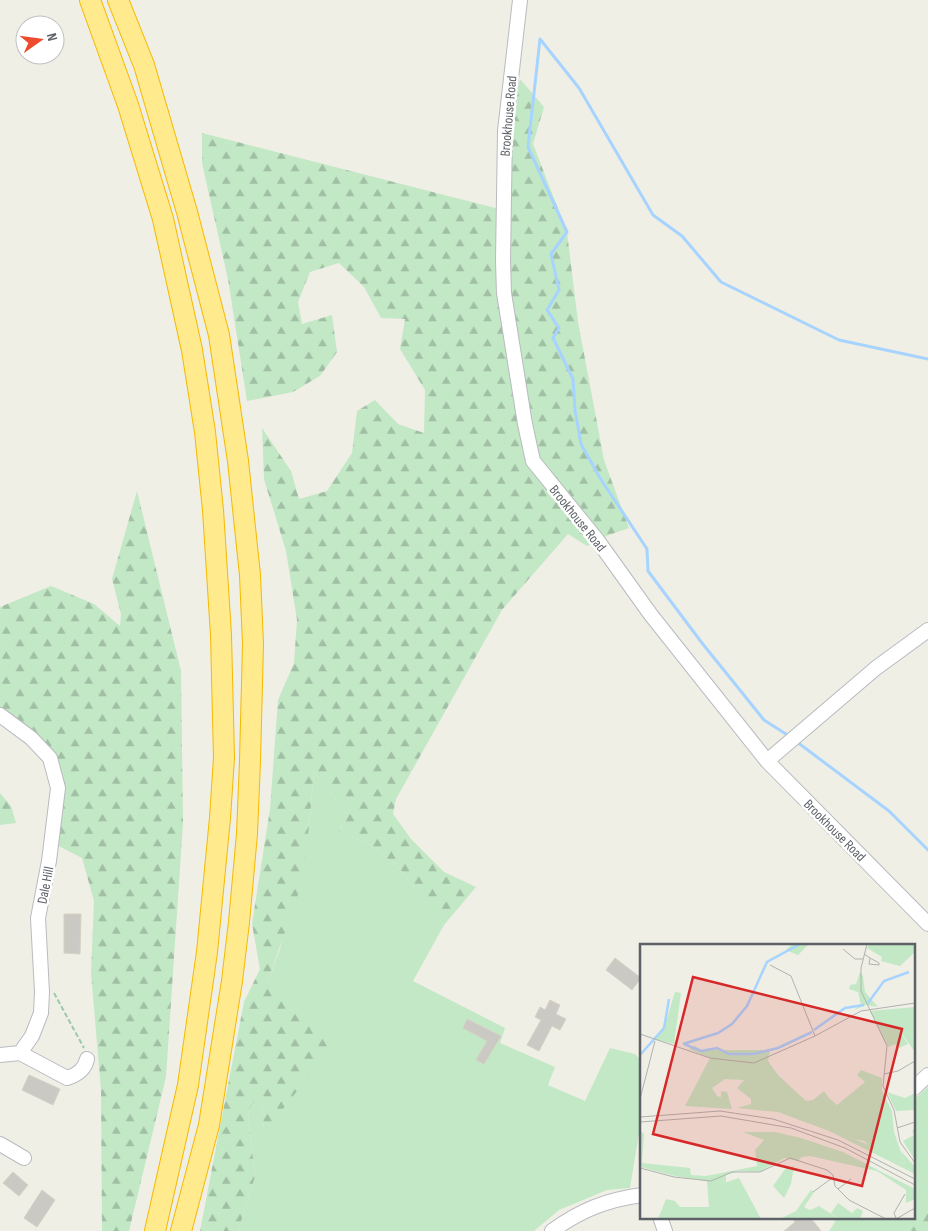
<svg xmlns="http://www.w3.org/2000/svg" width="928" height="1231" font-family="'Sofia Sans Condensed',sans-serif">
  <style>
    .grass { fill: #c2e8c5 }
    .forest { fill: url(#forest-firs) }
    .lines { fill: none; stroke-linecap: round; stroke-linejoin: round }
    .stream { stroke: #a7d3ff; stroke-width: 3 }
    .building { fill: #cbc9c3; stroke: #d5d1c4 }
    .minor-casing { stroke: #b8bbc0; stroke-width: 16 }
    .highway-casing { stroke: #f6b900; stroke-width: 22 }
    .path { stroke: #9bc9ab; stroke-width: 2; stroke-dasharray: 5 2.5; stroke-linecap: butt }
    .minor { stroke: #fff; stroke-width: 14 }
    .highway { stroke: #ffea8e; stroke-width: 20 }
    .labels { text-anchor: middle; stroke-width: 5; stroke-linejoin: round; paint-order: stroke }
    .street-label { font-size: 14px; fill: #5d6167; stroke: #fff }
    .inset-river { fill: none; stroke: #a7d3ff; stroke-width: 2.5 }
    .inset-road { fill: none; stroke: #b1b2af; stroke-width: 1 }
    .view { fill: #d62828; fill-opacity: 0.15; stroke: #d62828; stroke-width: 2.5 }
    .inset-edge { fill: none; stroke: #5d6167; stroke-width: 2.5 }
  </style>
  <defs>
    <pattern id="forest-firs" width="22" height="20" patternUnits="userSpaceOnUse" patternTransform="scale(1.25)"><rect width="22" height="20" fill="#c2e8c5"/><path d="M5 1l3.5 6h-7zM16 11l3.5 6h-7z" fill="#a1bfa4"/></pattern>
  </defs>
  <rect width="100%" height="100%" fill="#f0efe6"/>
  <path class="grass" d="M314 771 348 816 338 831 370 845 399 868 444 925 413 981 505 1028 500 1043 555 1067 548 1085 585 1101 610 1048 635 1054 642 1061V1115L630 1188 607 1190 559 1210 534 1231H238L255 1177 248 1113 253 1101 262 1105 264 1132 268 981 280 949 309 827Z
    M928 1087V1208L906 1231H829L835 1222 832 1217H914V1099Z"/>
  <path class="forest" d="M520 79 544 107 533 144 567 232 578 322 604 460 629 528 609 535 587 546 568 534 502 610 396 799 393 814 411 839 444 872 476 887 444 925 399 868 370 845 338 831 348 816 314 771 309 827 301 886 268 981 338 1039 264 1133 262 1105 253 1102 248 1113 255 1177 238 1231H200L244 1002 260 969 252 924 270 809 278 700 294 663 297 620 286 551 264 479 262 428 291 471 299 499 327 491 352 453 357 411 375 400 398 424 424 433 425 390 400 349 405 319 381 318 364 287 339 263 310 272 298 302 302 324 332 315 337 352 320 376 293 392 247 401 228 279 202 163V133L503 210 505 131Z
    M137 491 181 671 183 823 166 1077 129 1231H102L101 1090 91 973 94 901 82 858 51 842 58 788 50 758 0 715V607L51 586 94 604 120 626 121 614 112 579Z
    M0 793 11 806 16 823 0 825Z
    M928 1207V1231H906Z"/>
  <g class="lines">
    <path class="stream" d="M540 39 528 147 567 232 551 254 559 290 547 310 559 328 553 338 573 379 575 410 581 444 600 478 647 549 648 571 702 643 764 720 789 736
      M540 39 579 88 653 215 682 236 721 282 839 340 928 359
      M797 742 889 811 928 850"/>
  </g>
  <path class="building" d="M64 914H81L80 954 64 953Z
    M615 958 641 978 632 990 606 970Z
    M550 1000 560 1005 556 1014 566 1019 560 1030 552 1026 539 1051 527 1045 541 1020 535 1017 540 1007 545 1010Z
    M467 1019 501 1036 484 1064 476 1060 487 1041 463 1028Z
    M29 1075 60 1089 53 1105 22 1090Z
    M13 1172 28 1185 19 1196 3 1183Z
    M42 1190 55 1200 37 1227 24 1218Z
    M792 1217H810L821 1231H784L795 1222Z"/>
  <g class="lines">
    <g class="minor-casing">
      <path id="minor" d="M520 0 505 131 503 261 504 293 525 424 533 461 598 541 651 615 767 761 928 924
        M0 715 31 738 50 758 58 788 49 861 38 918 42 992 41 1013 32 1036 20 1053 0 1055
        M767 761 876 668 928 630
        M20 1053 67 1078C77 1075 85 1069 87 1059
        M914 1088 928 1075
        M0 1144 24 1158
        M660 1217 665 1231
        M552 1231C581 1210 606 1200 642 1195"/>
    </g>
    <g class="highway-casing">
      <path id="highway" d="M90 0 128 105 163 219 192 350 205 432 213 510 221 635 224 758 220 818 207 952 188 1085 155 1231
        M118 0 144 65 187 212 219 335 238 461 250 575 253 644 250 761 247 834 239 922 232 981 209 1125 181 1231"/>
    </g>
    <path class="path" d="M54 993 84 1048"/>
    <use href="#minor" class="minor"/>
    <use href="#highway" class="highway"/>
  </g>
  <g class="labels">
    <g class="street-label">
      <text transform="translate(508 116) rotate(-85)" y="5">Brookhouse Road</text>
      <text transform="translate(578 518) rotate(51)" y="5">Brookhouse Road</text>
      <text transform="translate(835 830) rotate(45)" y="5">Brookhouse Road</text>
      <text transform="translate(45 885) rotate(-79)" y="5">Dale Hill</text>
    </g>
  </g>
  <g transform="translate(640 944)">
    <rect width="275" height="275" fill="#f0efe6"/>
    <path d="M229 0H275V8L260 22 241 17 242 13 227 4ZM275 63V96L268 83 258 84 268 100 259 104 256 100 248 103 230 67ZM221 126 242 134V147L252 167 254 188 265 220 247 216 224 197 213 195 212 193H216L191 186 157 170 189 154 197 161 225 138 217 131ZM247 148 265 154 275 149V166L256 167ZM275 185V216L263 197 274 191 272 187ZM99 234 121 275H18L26 255 35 257 40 263H69L67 237 81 236 84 239ZM198 259 212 269 217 264 223 267 220 275H199L191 269Z" fill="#c2e8c5"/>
    <path d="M152 0H169L158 11 146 6ZM220 28 223 32 225 48 238 63 226 61 214 66 221 61 218 48 209 45 210 41 216 40ZM35 48 41 49 34 100 13 95 24 84ZM263 82 268 83 275 96V108L258 84ZM55 102 61 106H130L128 117 138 131 166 157 173 156 184 147 189 154 169 168 166 166 158 170 191 186 204 177 217 193 211 194 234 203 247 216 265 220 261 207 275 223V230L189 187 138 168 97 164 111 160V155L97 144 104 136 85 135 72 144 77 152 81 153V147L87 148 92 165 45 162 70 114 49 105ZM1 187 4 190 2 219 50 224 51 231 66 232 117 222 115 206 124 196 103 188H135L161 194 203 208 275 245V255L266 259V246L237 227 170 212 162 213 158 217 144 214 120 228 99 227 86 231V238L84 239 81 236 71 238 35 232 0 223ZM154 222 151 240 144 254 133 242 145 225ZM171 246 174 248 164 263 170 266 179 262 199 275H140L156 267Z" fill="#c2e8c5"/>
    <path class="inset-river" d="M228 59 244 37 269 28M174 86 205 64 224 61M43 100 78 89 92 80 107 62 127 18 160 0M44 100 61 107 77 104 89 110H113L138 104 172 88M0 111 24 84 29 55"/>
    <path class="inset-road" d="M227 0 221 24V47L247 102 243 142 254 166 260 198 275 219M203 5 215 15H223M224 10 230 14 239 19V21L229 20 230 14M130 21 151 32 175 92M0 90 70 114 114 119 175 92 221 67 275 59M244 130 258 127 275 117M0 155 15 97M0 173 80 167 133 175 198 196 275 235M0 178 81 172 151 184 205 204 275 241M257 184 275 178M0 224 34 233 71 237 92 228H120L150 214 187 226 193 231 195 242 209 256 246 275M198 245 211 235M173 248 192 234M256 274 254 269 265 250M256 275 275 264"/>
    <path class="view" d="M53 33 262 85 222 242 13 190Z"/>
    <rect width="275" height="275" class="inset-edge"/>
  </g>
  <g transform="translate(40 40) rotate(76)"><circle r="24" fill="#ffffff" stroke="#bec0c2"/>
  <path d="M0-4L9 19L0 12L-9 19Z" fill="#ee4a2e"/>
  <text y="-8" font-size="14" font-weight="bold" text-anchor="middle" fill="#5d6167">N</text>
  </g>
</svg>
